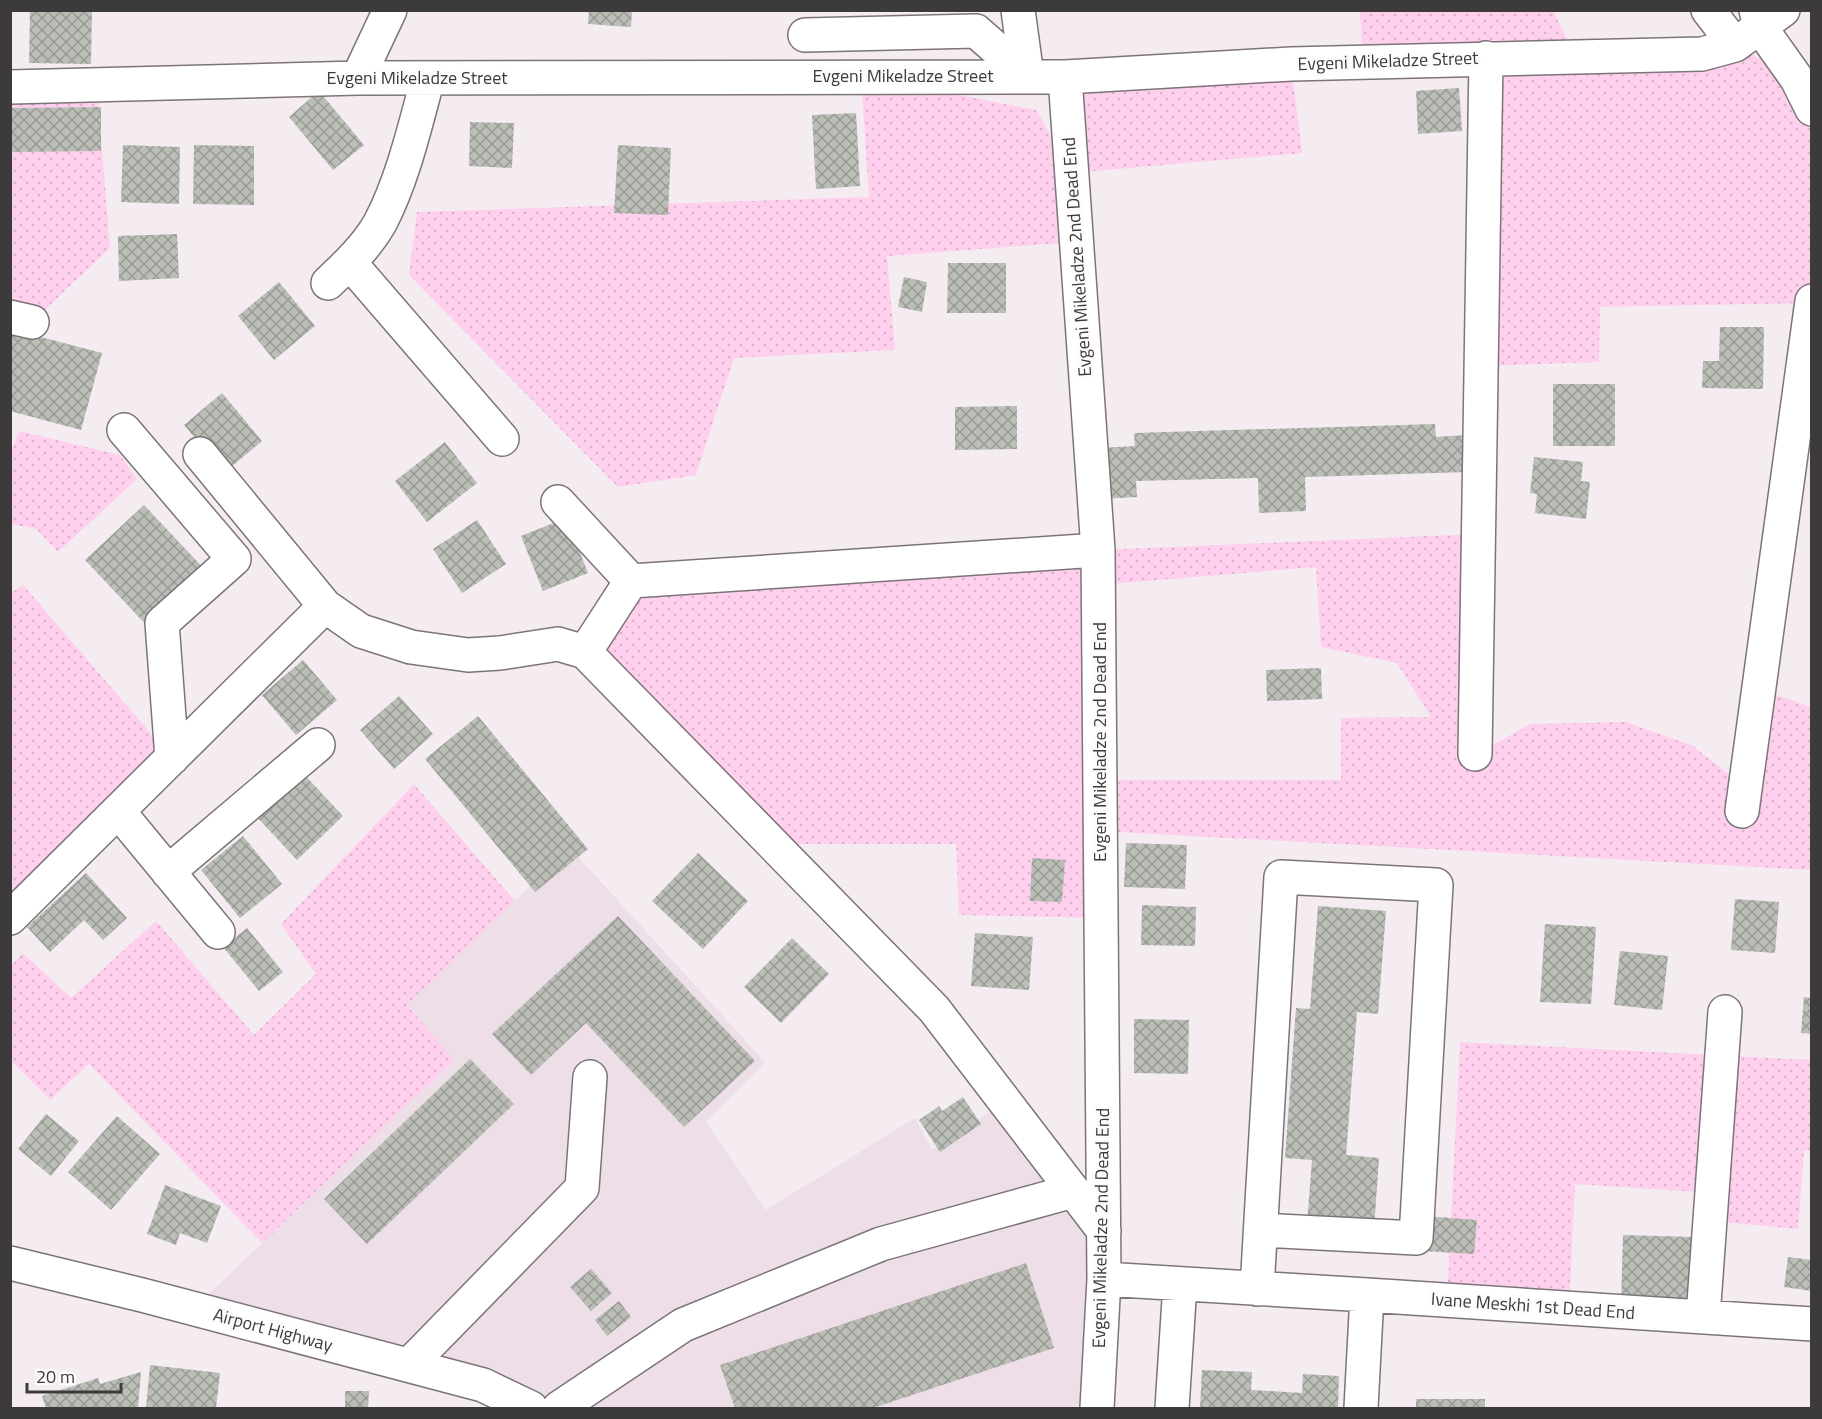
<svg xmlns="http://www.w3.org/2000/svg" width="1822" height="1419" font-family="'Titillium Web',sans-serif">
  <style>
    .built { fill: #eddee8 }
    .grass { fill: url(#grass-dots); fill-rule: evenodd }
    .building { fill: url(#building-cross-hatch) }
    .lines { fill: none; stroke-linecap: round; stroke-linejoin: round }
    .minor-casing { stroke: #7c7479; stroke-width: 36 }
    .highway-casing { stroke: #7c7479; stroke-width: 36 }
    .minor { stroke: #fff; stroke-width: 33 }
    .highway { stroke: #fff; stroke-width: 33 }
    .labels { text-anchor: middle; stroke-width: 6; stroke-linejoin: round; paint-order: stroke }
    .street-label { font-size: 18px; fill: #3d3a3c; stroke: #fefbfd }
  </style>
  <defs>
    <pattern id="grass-dots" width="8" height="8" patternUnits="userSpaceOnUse" patternTransform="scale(1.5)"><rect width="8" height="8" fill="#fed0ee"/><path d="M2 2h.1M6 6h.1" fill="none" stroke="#dbb3cd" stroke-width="1.8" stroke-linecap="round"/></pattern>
    <pattern id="building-cross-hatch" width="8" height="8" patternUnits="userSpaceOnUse" patternTransform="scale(1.5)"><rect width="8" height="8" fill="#babeb6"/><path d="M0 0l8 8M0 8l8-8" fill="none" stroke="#989b95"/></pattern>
  </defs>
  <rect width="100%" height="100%" fill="#f4ecf1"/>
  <path class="built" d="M570 848 765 1062 706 1122 766 1210 915 1118 932 1150 1005 1102 1104 1231 1097 1408H531L193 1309 454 1060 407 1005Z"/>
  <path class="grass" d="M1360 11H1553L1576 56 1735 45 1797 79 1811 109V303L1600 307 1599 362 1481 366 1494 64 1363 62Z
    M1291 64 1302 153 1072 173 1076 242 887 256 895 350 734 358 696 475 618 487 409 275 417 212 869 197 861 76 1036 110 1071 171 1076 93Z
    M97 85 110 248 32 322 11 317 10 87Z
    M19 431 120 455 137 479 58 552 36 529 11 524V451Z
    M1478 534 1476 754 1531 724 1626 722 1693 746 1745 787 1759 689 1811 707V870L1101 831V918L959 915 956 844H772L585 652 631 581 1098 550ZM1316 567 1321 647 1397 663 1431 717 1341 718V780H1100L1099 585Z
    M23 585 172 758 11 918 10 594Z
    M414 784 515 901 407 1005 454 1060 262 1243 89 1064 50 1100 11 1061V966L23 953 71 998 156 921 254 1035 316 974 281 924Z
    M1460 1042 1811 1060V1151L1804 1150 1798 1229 1710 1221 1712 1193 1575 1184 1569 1308 1447 1300Z"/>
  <path class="building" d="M30 10H92L91 64 29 63Z
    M589 10H632L631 27 588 24Z
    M1459 88 1462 131 1418 134 1416 91Z
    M319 91 364 145 333 170 289 117Z
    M101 107V151L10 152V108Z
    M856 113 860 186 816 189 812 115Z
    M470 122 514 123 512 168 469 166Z
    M123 145 180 147 179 204 121 202Z
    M194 145 254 146V205L193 204Z
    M618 145 671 148 668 215 614 213Z
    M177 234 179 278 119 281 118 236Z
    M948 263H1006V313H947Z
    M904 277 927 282 922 312 898 307Z
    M279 282 315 326 274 360 238 316Z
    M1720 327H1764L1763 389 1702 388 1703 361H1719Z
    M10 329 102 353 81 430 10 411Z
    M1553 384H1615V446H1553Z
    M222 393 262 441 224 473 184 425Z
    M1017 406V449L955 450V407Z
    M1435 424 1436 437 1466 435 1468 472 1305 477 1306 511 1259 513 1258 478 1136 481 1137 497 1101 499 1099 448 1135 446 1134 433Z
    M445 442 477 483 427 522 395 481Z
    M1534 457 1583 462 1581 481 1590 482 1586 519 1535 513 1537 494 1530 493Z
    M144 505 209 574 151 630 85 560Z
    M566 518 588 573 543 591 521 536Z
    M477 520 506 564 462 593 433 549Z
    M303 660 337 700 296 735 262 695Z
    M1321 668 1322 699 1267 701 1266 670Z
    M399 696 433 734 394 769 360 730Z
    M478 716 588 849 535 892 425 759Z
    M300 770 343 816 297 860 253 813Z
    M243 836 282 884 240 918 201 870Z
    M1126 843 1187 845 1185 889 1124 887Z
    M698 853 748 901 703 949 652 901Z
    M1032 858 1065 860 1062 902 1030 901Z
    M86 873 127 918 103 940 84 920 50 952 27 927Z
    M1735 899 1779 902 1775 953 1731 950Z
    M1142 905 1196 907 1195 946 1141 945Z
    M1318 906 1386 911 1378 1014 1357 1012 1346 1155 1379 1158 1374 1229 1307 1224 1312 1160 1285 1158 1296 1008 1310 1009Z
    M618 916 755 1061 684 1127 586 1023 531 1075 492 1034Z
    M1545 924 1596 927 1591 1004 1540 1002Z
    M247 928 283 972 259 991 223 947Z
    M975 933 1033 937 1029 990 971 986Z
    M792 938 829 974 781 1023 744 987Z
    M1620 951 1668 956 1662 1010 1614 1005Z
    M1804 997 1812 998V1034L1801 1033Z
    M1134 1019 1189 1020 1188 1074 1134 1073Z
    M470 1059 514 1104 367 1244 324 1199Z
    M963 1097 981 1124 940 1152 919 1120 939 1106 942 1111Z
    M46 1114 79 1141 51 1176 18 1149Z
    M117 1116 160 1154 111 1210 68 1172Z
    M165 1185 221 1206 207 1243 180 1233 176 1245 147 1234Z
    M1426 1216 1477 1220 1474 1254 1423 1251Z
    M1623 1235 1694 1237 1692 1305 1621 1303Z
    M1788 1257 1812 1260V1291L1784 1287Z
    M1026 1263 1054 1348 873 1408H735L720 1365Z
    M591 1269 612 1293 591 1311 570 1287Z
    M619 1301 631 1317 607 1336 595 1320Z
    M150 1365 220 1373 216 1408H146Z
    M1202 1370 1252 1372 1251 1390 1302 1393 1303 1374 1339 1376 1338 1408H1200Z
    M141 1372 138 1408H46L42 1396 98 1378 100 1384Z
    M345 1391H369L368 1408H345Z
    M1416 1399H1485V1408H1416Z"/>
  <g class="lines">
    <g class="minor-casing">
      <path id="minor" d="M1018 10 1027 76
        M1708 10 1735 45
        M1756 10 1760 27 1797 79 1812 109
        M805 35 976 31 1027 76
        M1065 77 1098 550 1104 1279 1097 1408
        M358 78 390 10
        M10 87 358 78 1065 77 1291 64 1702 54 1735 45 1783 10
        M350 263 502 439
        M328 283C347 265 367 246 380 223 403 179 415 126 428 78
        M10 317 32 322
        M124 430 234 559 162 623 172 758
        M200 454 325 606 361 631 411 647 468 655 500 653 558 644 585 652 934 1009 1104 1231
        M558 502 631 581
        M585 652 631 581 1098 550
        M1475 754 1486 58
        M118 811 218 932
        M1742 811 1812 301
        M168 872 318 745
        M10 918 325 606
        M1104 1279 1367 1295
        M1257 1289 1281 877 1436 885 1416 1238 1261 1230
        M1703 1317 1725 1012
        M409 1365 582 1188 590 1077
        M559 1408 683 1325 881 1244 1073 1191
        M1172 1408 1180 1284
        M1361 1408 1367 1295 1812 1324"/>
    </g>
    <g class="highway-casing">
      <path id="highway" d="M10 1263 142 1295 483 1385 531 1408"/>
    </g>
    <use href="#minor" class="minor"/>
    <use href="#highway" class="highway"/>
  </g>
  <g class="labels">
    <g class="street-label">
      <text transform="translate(1388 61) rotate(-2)" y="6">Evgeni Mikeladze Street</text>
      <text x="903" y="82">Evgeni Mikeladze Street</text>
      <text x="417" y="84">Evgeni Mikeladze Street</text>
      <text transform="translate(1077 257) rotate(-94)" y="6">Evgeni Mikeladze 2nd Dead End</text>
      <text transform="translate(1100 742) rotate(-90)" y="6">Evgeni Mikeladze 2nd Dead End</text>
      <text transform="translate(1101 1228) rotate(-89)" y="6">Evgeni Mikeladze 2nd Dead End</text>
      <text transform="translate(1533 1306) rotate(4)" y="6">Ivane Meskhi 1st Dead End</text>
      <text transform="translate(273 1330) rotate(15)" y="6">Airport Highway</text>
    </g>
  </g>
  <rect width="1822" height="1419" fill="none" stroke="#3d3a3c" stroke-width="24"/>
  <path d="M27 1383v9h94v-9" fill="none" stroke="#3d3a3c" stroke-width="3"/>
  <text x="36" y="1383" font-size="18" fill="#3d3a3c" stroke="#fefbfd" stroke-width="4.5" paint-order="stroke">20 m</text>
</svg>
